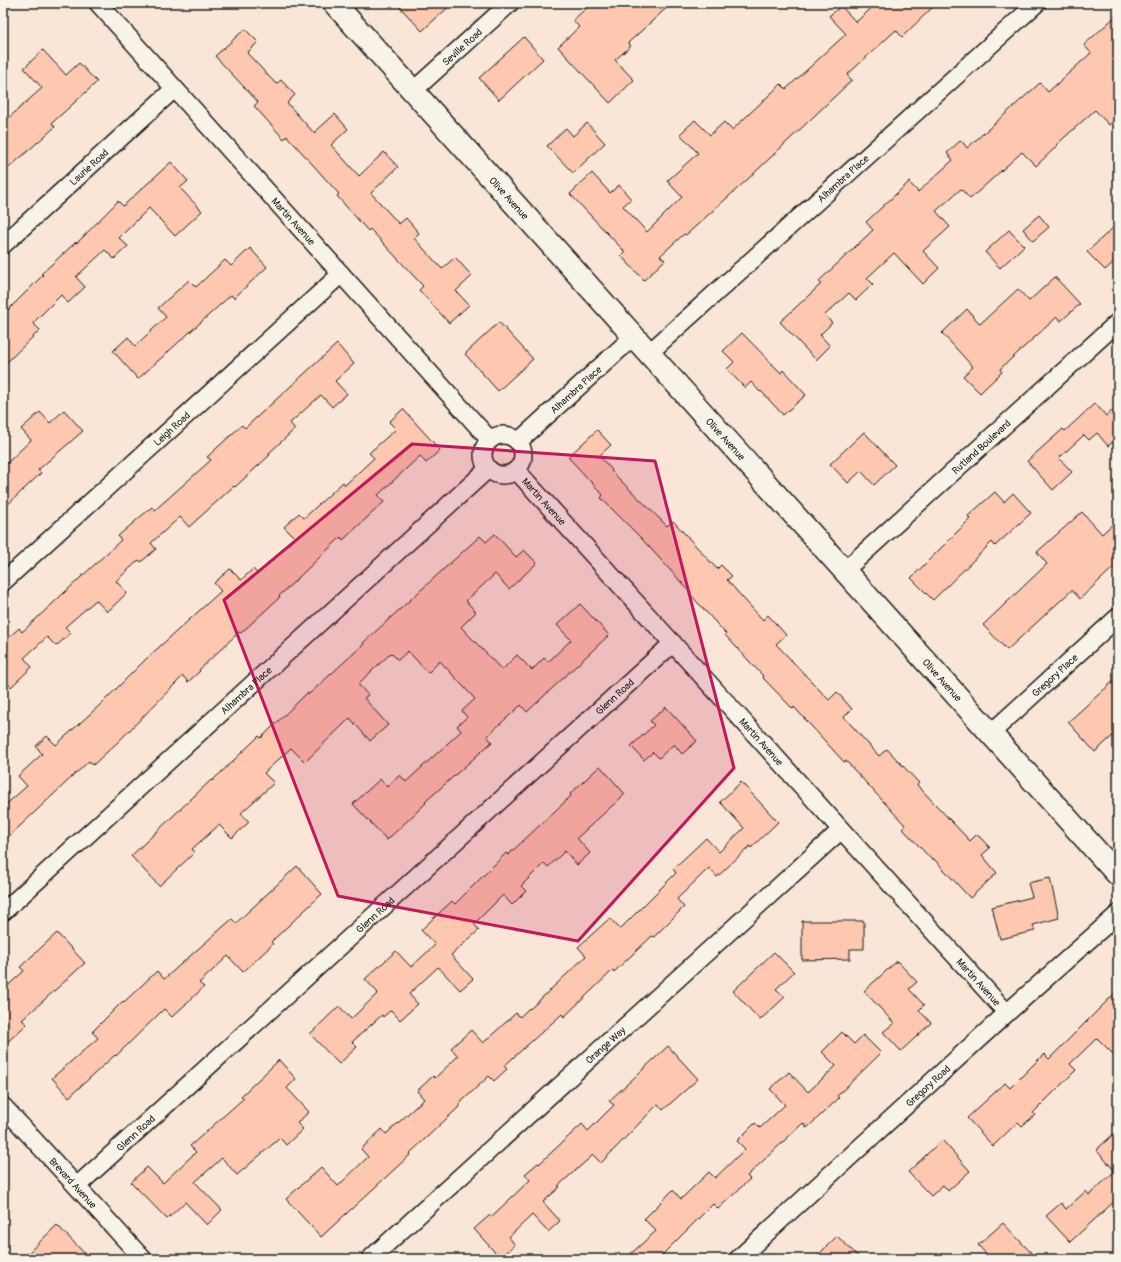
<svg xmlns="http://www.w3.org/2000/svg" width="1121" height="1262" font-family="Pangolin,sans-serif">
  <style>
    .building { fill: #fdc7b0; stroke: #1c1c1c }
    .lines { fill: none; stroke-linecap: round; stroke-linejoin: round }
    .street-casing { stroke: #1c1c1c; stroke-width: 20 }
    .secondary-casing { stroke: #1c1c1c; stroke-width: 25 }
    .street { stroke: #f7f3e8; stroke-width: 17 }
    .secondary { stroke: #f7f3e8; stroke-width: 22 }
    .marked { fill: #c2185b; fill-opacity: 0.2; stroke: #c2185b; stroke-width: 3; stroke-linejoin: round }
    .labels { text-anchor: middle; stroke-width: 3; stroke-linejoin: round; paint-order: stroke }
    .street-label { font-size: 10px; fill: #1c1c1c; stroke: #f7f3e8 }
  </style>
  <rect width="100%" height="100%" fill="#f9e6d7"/>
  <filter id="ink" filterUnits="userSpaceOnUse"><feTurbulence type="fractalNoise" baseFrequency=".025" numOctaves="2"/><feDisplacementMap in="SourceGraphic" scale="8" xChannelSelector="R" yChannelSelector="G"/><feConvolveMatrix kernelMatrix="1 2 1 2 8 2 1 2 1" color-interpolation-filters="sRGB"/></filter>
  <g filter="url(#ink)">
    <path class="building" d="M396 3H453L422 31Z
      M592 3H672L628 43 631 46 615 60 634 80 610 103 558 47 579 27 573 20Z
      M877 3H937L902 37 896 30 847 75 852 80 748 179 686 235 684 234 660 256 665 260 644 280 621 256 625 252 570 194 592 173 610 193 619 185 631 199 623 206 647 232 682 197 667 181 698 153 680 134 695 120 710 135 724 122 732 130 781 84 786 89 846 34 829 16 841 6 856 22Z
      M1118 14V117L1109 125 1095 110 1056 145 1057 146 1036 166 1022 152 970 199 961 189 936 211 950 227 923 251 939 268 923 284 894 253 867 278 873 284 856 300 849 293 825 315 832 323 820 335 830 346 816 360 780 322 821 284 819 281 873 230 866 222 909 182 918 192 953 160 947 153 961 140 967 148 1040 83 1048 92 1091 53 1084 45Z
      M245 29 258 42 247 53 276 84 281 80 295 95 287 103 314 133 335 114 348 129 331 145 359 176 384 152 398 167 371 193 399 224 406 218 419 233 414 238 442 269 455 257 472 276 456 291 469 305 449 323 419 290 423 286 370 229 368 231 337 196 339 194 287 136 284 139 254 106 258 102 215 56Z
      M524 37 543 59 499 100 479 78Z
      M43 50 66 75 79 63 97 82 52 123 55 127 3 173V123L42 88 24 68Z
      M587 123 605 143 573 173 547 146 566 128 573 136Z
      M171 162 188 181 180 188 202 211 175 236 149 208 119 238 128 246 114 259 105 250 76 277 85 287 68 303 61 295 33 323 40 330 3 366V315L43 275 41 274 76 242 77 243 118 201 123 206Z
      M1039 215 1049 227 1033 241 1023 229Z
      M1118 223V258L1105 270 1087 252Z
      M1009 230 1024 246 1000 268 985 252Z
      M250 248 267 267 234 298 231 295 138 379 113 351 128 337 135 346 166 317 158 308 189 280 196 287 225 260 231 266Z
      M1055 277 1080 304 1061 321 1057 317 1000 369 1002 372 980 393 963 376 973 367 942 333 967 309 980 324 1018 289 1029 301Z
      M499 322 533 359 498 391 465 354Z
      M742 333 781 373 783 370 806 395 783 415 761 391 760 392 751 382 745 388 727 369 734 362 723 351Z
      M337 344 354 364 335 381 347 394 332 407 321 395 290 423 295 429 268 454 270 455 235 487 234 486 189 527 180 517 151 543 156 549 141 562 139 560 116 581 127 593 107 612 96 600 65 627 71 633 56 646 47 637 24 658 32 667 11 687 3 678V643L19 628 22 632 121 540 118 536 152 507 155 510 211 460 207 457 242 425 245 428Z
      M1095 403 1106 416 1118 405V437L1108 446 1097 433 1089 440 1084 435 1059 458 1072 472 1053 490 1027 461 1063 429 1065 431Z
      M403 409 440 450 426 463 420 456 378 495 384 502 343 540 341 537 279 596 280 597 241 633 239 632 199 670 200 671 188 682 183 676 119 741 93 765 89 761 3 842V807L27 786 18 776 42 754 36 746 47 736 56 745 102 703 147 658 221 591 214 583 230 569 241 580 253 569 258 574 295 538 284 527 299 513 304 518 343 482 345 485 374 458 369 453 396 429 389 422Z
      M64 410 83 431 38 470 41 473 3 509V467L31 440 21 429 40 412 50 423Z
      M597 430 611 445 599 456 612 470 611 471 667 526 673 521 717 569 721 565 732 576 727 580 742 597 763 620 768 615 786 635 776 644 829 700 837 692 852 709 844 717 879 756 887 749 919 783 917 785 970 841 977 834 990 848 982 855 997 873 970 898 934 859 932 860 902 828 905 825 846 761 844 762 794 707 793 709 762 677 763 676 725 635 726 634 690 594 691 593 641 538 601 498 603 495 568 457Z
      M864 432 895 465 874 485 861 471 848 483 830 464Z
      M995 492 1004 502 1013 493 1031 513 995 546 992 542 933 600 911 578 970 519 968 516Z
      M1082 512 1102 534 1118 519V563L1080 599 1072 590 1007 650 983 625 1047 564 1037 552Z
      M495 534 516 557 524 550 537 563 509 589 495 574 466 601 476 612 461 627 502 670 517 655 532 670 544 658 548 662 571 640 557 625 580 604 609 635 527 712 521 705 487 736 492 742 425 802 426 803 387 840 353 804 380 779 387 787 400 775 406 782 461 731 457 726 467 717 462 711 475 699 440 661 428 673 408 651 398 660 391 653 358 684 368 695 364 698 388 725 370 741 350 718 305 762 291 748 264 773 274 783 241 813 249 822 232 838 219 825 192 849 195 852 159 886 131 856 211 780 212 781 259 736 261 738 307 693 309 694 364 644 363 643 480 536 486 542Z
      M1118 677V731L1095 752 1068 722Z
      M666 707 697 741 682 754 674 744 659 758 653 752 644 760 631 746 654 725 650 721Z
      M600 766 625 794 577 838 590 853 577 865 565 851 548 867 544 863 521 886 526 891 512 905 503 895 474 924 479 930 451 955 473 979 460 990 438 967 409 994 418 1004 400 1020 391 1010 383 1017 382 1015 352 1042 357 1047 339 1064 310 1034 339 1006 351 1019 378 993 365 979 396 951 411 967 435 945 421 930 452 901 455 904 506 853 508 855 571 796 570 794Z
      M741 782 778 822 751 848 750 846 717 877 709 868 677 899 684 907 654 937 652 936 614 972 613 970 564 1017 562 1014 504 1066 507 1069 494 1081 489 1076 459 1104 460 1106 409 1154 410 1155 321 1237 286 1199 321 1167 338 1186 368 1157 361 1149 382 1129 386 1134 424 1099 417 1091 433 1076 435 1078 458 1056 451 1048 471 1030 483 1043 516 1013 520 1017 529 1008 530 1009 586 956 578 947 610 918 620 929 676 873 673 869 706 838 719 852 744 828 720 802Z
      M297 866 322 894 271 942 273 944 243 972 228 956 199 983 204 987 172 1017 164 1009 116 1056 115 1055 69 1097 52 1078 98 1038 92 1032 123 1001 124 1002 157 971 164 979 232 919 236 923Z
      M1050 878 1059 918 1033 925 1035 931 1000 939 992 907 1032 897 1028 883Z
      M802 921H864V949H850V959L802 960Z
      M57 933 85 963 22 1020 27 1024 3 1046V990L24 971 20 967Z
      M774 952 794 972 776 989 785 997 760 1020 733 991Z
      M897 961 917 982 909 989 924 1005 919 1010 931 1023 901 1051 883 1032 894 1023 864 991Z
      M1118 990V1059L1097 1038 1070 1064 1076 1070 1033 1113 1035 1115 1022 1126 1018 1122 993 1146 967 1118 1005 1083 1010 1088 1044 1054 1049 1059Z
      M842 1032 854 1044 863 1035 881 1053 837 1096 839 1098 807 1128 803 1123 747 1176 750 1179 718 1209 713 1204 658 1259H625L656 1231 644 1219 673 1190 681 1199 709 1172 715 1178 745 1149 737 1141 755 1123 760 1128 785 1105 770 1089 789 1072 808 1092 836 1066 822 1052Z
      M668 1046 698 1079 663 1110 658 1104 601 1163 593 1155 558 1186 560 1187 543 1202 560 1221 548 1232 532 1215 509 1237 515 1245 500 1258 474 1229 490 1215 491 1217 530 1180 525 1174 538 1163 539 1164 582 1124 588 1131 614 1105 609 1101Z
      M279 1060 296 1079 287 1088 309 1112 297 1123 303 1129 286 1145 280 1138 237 1175 222 1158 195 1182 222 1210 207 1225 185 1202 167 1219 131 1182 147 1167 163 1183 196 1152 190 1146 244 1098 241 1096Z
      M1118 1130V1198L1070 1242 1046 1216 1061 1203 1066 1209 1086 1191 1089 1195 1115 1171 1096 1150Z
      M942 1140 970 1171 948 1191 943 1185 931 1196 908 1172Z
      M1003 1223 1037 1259H991L978 1245Z
      M57 1225 90 1259H22Z
      M837 1236 861 1259H814Z"/>
    <g class="lines">
      <g class="street-casing">
        <g id="street">
          <path id="s1" d="M98 3 490 440"/>
          <path id="s2" d="M413 91 510 3"/>
          <path id="s3" d="M3 245 174 89"/>
          <path id="s4" d="M649 353 1037 3"/>
          <circle cx="503" cy="455" r="20"/>
          <path id="s5" d="M518 442 634 336"/>
          <path id="s6" d="M516 470 1007 1013"/>
          <path id="s7" d="M844 571 1118 322"/>
          <path id="s8" d="M3 582 341 274"/>
          <path id="s9" d="M991 733 1118 617"/>
          <path id="s10" d="M3 912 488 469"/>
          <path id="s11" d="M3 1106 143 1259"/>
          <path id="s12" d="M77 1186 673 643"/>
          <path id="s13" d="M370 1259 841 830"/>
          <path id="s14" d="M738 1259 1007 1013 1118 914"/>
        </g>
      </g>
      <g class="secondary-casing">
        <g id="secondary">
          <path id="s15" d="M334 3 1118 875"/>
        </g>
      </g>
      <use href="#street" class="street"/>
      <use href="#secondary" class="secondary"/>
    </g>
  </g>
  <path class="marked" d="M412 444 655 461 734 768 578 941 338 896 224 600Z"/>
  <g class="labels">
    <g class="street-label">
      <text dy="4" stroke="none"><textPath href="#s2" startOffset="66">Seville Road</textPath></text>
      <text dy="4" stroke="none"><textPath href="#s3" startOffset="116">Laurie Road</textPath></text>
      <text dy="4" stroke="none"><textPath href="#s4" startOffset="261">Alhambra Place</textPath></text>
      <text dy="4" stroke="none"><textPath href="#s15" startOffset="262">Olive Avenue</textPath></text>
      <text dy="4" stroke="none"><textPath href="#s1" startOffset="293">Martin Avenue</textPath></text>
      <text dy="4" stroke="none"><textPath href="#s5" startOffset="78">Alhambra Place</textPath></text>
      <text dy="4" stroke="none"><textPath href="#s8" startOffset="228">Leigh Road</textPath></text>
      <text dy="4" stroke="none"><textPath href="#s15" startOffset="586">Olive Avenue</textPath></text>
      <text dy="4" stroke="none"><textPath href="#s7" startOffset="185">Rutland Boulevard</textPath></text>
      <text dy="4" stroke="none"><textPath href="#s6" startOffset="42">Martin Avenue</textPath></text>
      <text dy="4" stroke="none"><textPath href="#s9" startOffset="86">Gregory Place</textPath></text>
      <text dy="4" stroke="none"><textPath href="#s15" startOffset="910">Olive Avenue</textPath></text>
      <text dy="4" stroke="none"><textPath href="#s10" startOffset="329">Alhambra Place</textPath></text>
      <text dy="4" stroke="none"><textPath href="#s12" startOffset="727">Glenn Road</textPath></text>
      <text dy="4" stroke="none"><textPath href="#s6" startOffset="366">Martin Avenue</textPath></text>
      <text dy="4" stroke="none"><textPath href="#s12" startOffset="403">Glenn Road</textPath></text>
      <text dy="4" stroke="none"><textPath href="#s6" startOffset="690">Martin Avenue</textPath></text>
      <text dy="4" stroke="none"><textPath href="#s13" startOffset="318">Orange Way</textPath></text>
      <text dy="4" stroke="none"><textPath href="#s14" startOffset="257">Gregory Road</textPath></text>
      <text dy="4" stroke="none"><textPath href="#s12" startOffset="79">Glenn Road</textPath></text>
      <text dy="4" stroke="none"><textPath href="#s11" startOffset="104">Brevard Avenue</textPath></text>
    </g>
  </g>
  <rect width="1121" height="1262" fill="none" stroke="#f7f3e8" stroke-width="16"/>
  <rect x="8" y="8" width="1105" height="1246" fill="none" stroke="#1c1c1c" stroke-width="1.5" filter="url(#ink)"/>
</svg>
